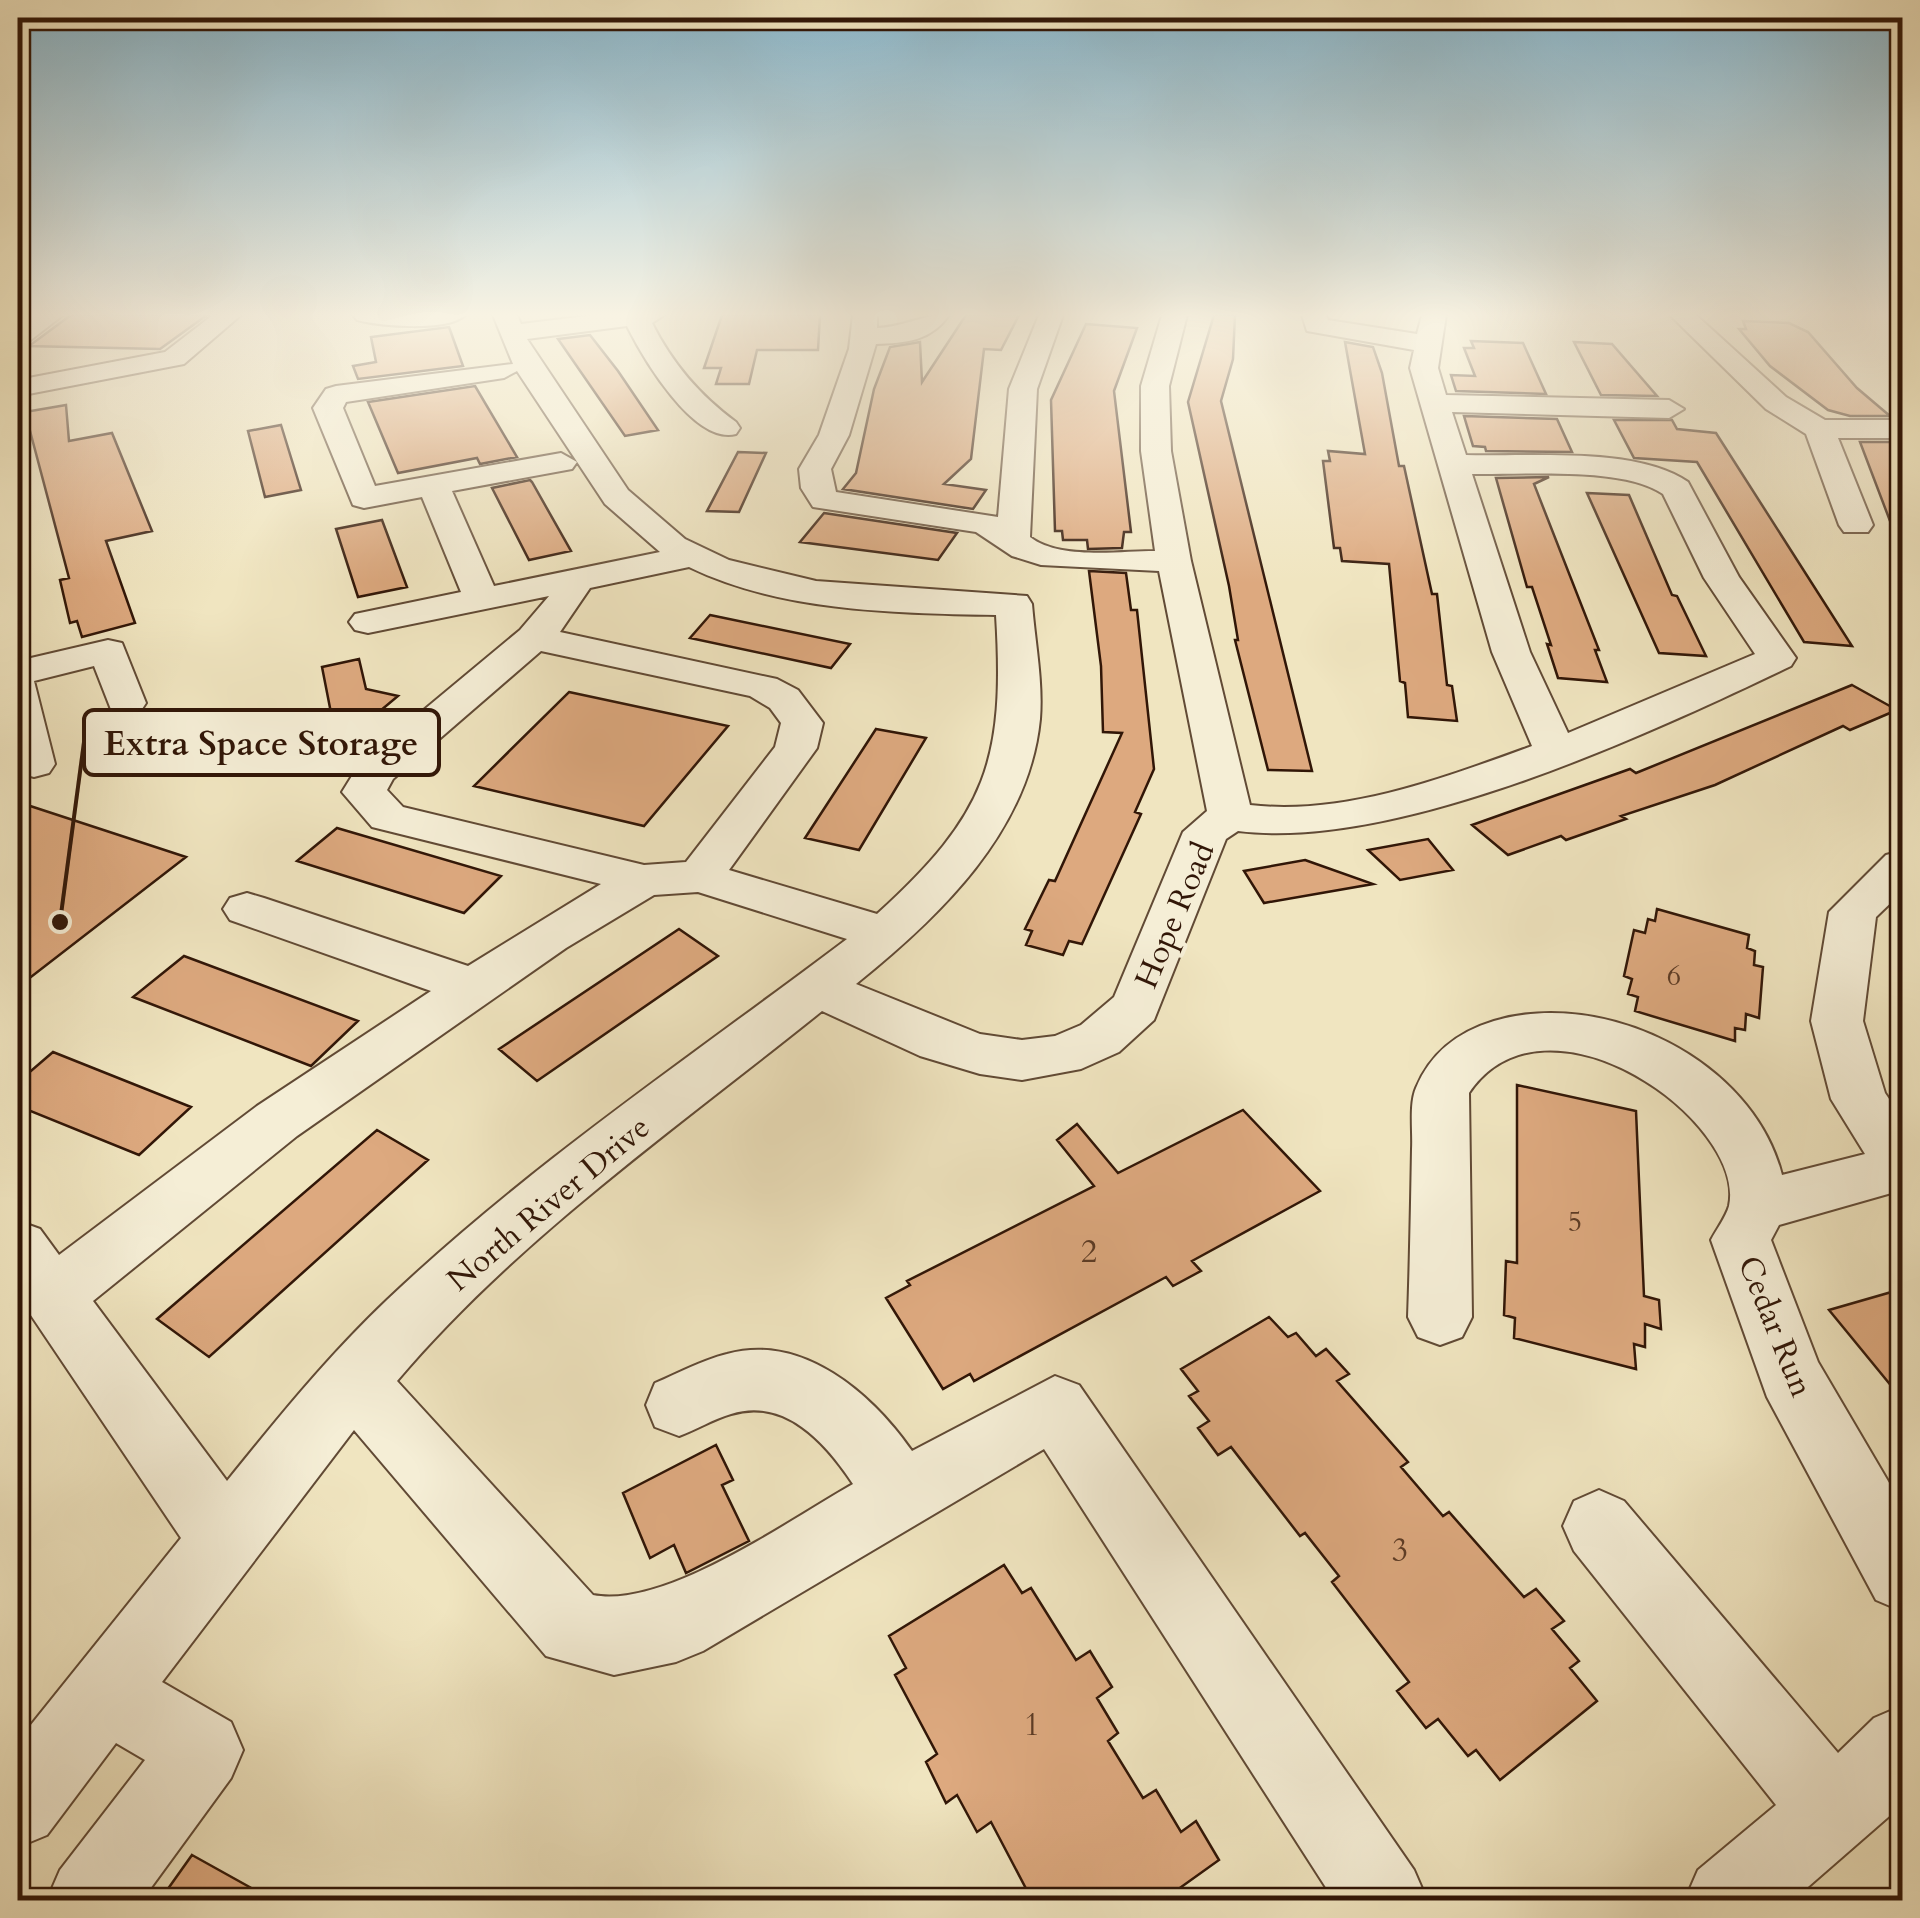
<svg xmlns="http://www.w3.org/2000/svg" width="1920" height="1918" font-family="Cardo,serif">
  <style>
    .building { fill: #dda97f; stroke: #311607; stroke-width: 2.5 }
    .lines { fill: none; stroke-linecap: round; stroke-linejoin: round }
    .minor-casing { stroke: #614a35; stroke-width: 4 }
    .minor { fill: #f5eed6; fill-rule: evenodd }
    .labels { text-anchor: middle; stroke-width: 8; stroke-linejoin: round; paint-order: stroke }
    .number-label { font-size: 28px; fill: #5c3b25 }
    .street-label { font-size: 32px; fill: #311607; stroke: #f5eed6 }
    .near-number-label { font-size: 32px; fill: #5c3b25 }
    .leader { fill: none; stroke: #311607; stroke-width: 4 }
    .callout-dot { fill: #311607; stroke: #f5eed6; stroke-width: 4 }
    .callout { fill: #f5eed6; stroke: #311607; stroke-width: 4 }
    .callout-label { font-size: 35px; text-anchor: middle; font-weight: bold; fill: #311607 }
  </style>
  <rect width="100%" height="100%" fill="#f0e5c0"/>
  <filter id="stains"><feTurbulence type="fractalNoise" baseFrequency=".002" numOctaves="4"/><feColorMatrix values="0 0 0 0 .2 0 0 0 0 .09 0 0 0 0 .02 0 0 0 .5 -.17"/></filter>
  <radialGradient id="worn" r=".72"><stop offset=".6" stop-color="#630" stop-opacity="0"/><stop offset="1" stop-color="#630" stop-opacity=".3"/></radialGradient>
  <path class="building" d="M71 315H207L160 349 29 346Z
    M722 315H820L818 350H757L749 384H716L721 368H704Z
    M966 315H1019L1001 350 984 349 971 459 944 484 986 490 973 509 843 489 856 473 874 389 890 347 920 342 922 382Z
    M1214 315H1235L1233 359 1221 401 1312 771 1268 770 1235 640H1238L1229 586 1188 402Z
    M1743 321 1789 323 1808 332 1857 388 1890 416H1850L1828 410 1770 366 1739 329H1746Z
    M1086 324 1137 328 1114 391 1131 532H1124L1122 548 1088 549 1087 540H1063L1062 531H1055L1051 400Z
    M449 327 463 366 358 379 353 366 376 362 371 337Z
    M590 335 618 371 658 430 625 436 558 339Z
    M1471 341 1523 343 1546 394 1456 391 1451 375 1475 376 1464 348H1474Z
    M1345 342 1373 347 1382 373 1399 466H1404L1432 594H1437L1447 685 1452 686 1457 721 1408 717 1405 683 1400 681 1389 564 1342 561 1340 548H1334L1323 461H1330L1328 451 1365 454Z
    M1574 342 1612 344 1657 396 1601 395Z
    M475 386 517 457 480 464 477 458 398 473 368 402Z
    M66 405 69 441 112 433 152 531 106 541 135 623 82 637 77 621 70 623 60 580 69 578 25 412Z
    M1464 416 1557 419 1572 452 1486 451 1485 447 1473 446Z
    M1614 420H1672L1677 429 1716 433 1852 646 1804 642 1697 462 1634 458Z
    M281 425 301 490 265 497 248 431Z
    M1860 442H1902V542H1898Z
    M738 452 766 453 739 512 707 511Z
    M1549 477 1534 484 1599 650H1595L1607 682 1558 678 1547 644 1551 645 1532 587H1527L1496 478Z
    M530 480 532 482 571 551 529 560 492 488Z
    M1587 493 1629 495 1672 595 1677 596 1706 656 1659 653Z
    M824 513 957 533 938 560 800 542Z
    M382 520 407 587 358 597 336 529Z
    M1089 571 1126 573 1131 610H1137L1154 769 1135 812 1141 814 1082 944 1069 941 1063 955 1026 945 1032 931 1025 929 1049 880 1055 881 1122 733 1103 732 1101 666Z
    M710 615 850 644 831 668 690 638Z
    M359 659 366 689 398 696 374 716 347 722 332 718 322 667Z
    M1852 685 1897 710 1850 730 1843 726 1715 785 1621 816 1626 819 1566 840 1561 836 1508 855 1472 825 1630 769 1636 773Z
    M569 692 728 726 644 826 474 786Z
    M876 729 926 738 859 850 805 838Z
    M18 802 186 857 18 987Z
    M337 828 501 876 464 913 297 861Z
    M1428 839 1453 870 1400 880 1368 850Z
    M1305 860 1373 884 1264 903 1244 871Z
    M1657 909 1749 935 1747 948 1755 951 1754 965 1763 967 1759 1018 1746 1014 1745 1030 1735 1028V1041L1635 1011 1638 997 1628 994 1632 979 1624 976 1634 930 1645 933 1648 919 1655 921Z
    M679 929 718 956 537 1081 499 1049Z
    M184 956 358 1021 311 1066 133 997Z
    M53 1052 191 1107 139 1155 18 1106V1082Z
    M1517 1085 1636 1111 1644 1296 1659 1300 1661 1329 1645 1324V1347L1634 1344 1636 1369 1514 1338 1515 1318 1504 1315 1506 1261 1517 1263Z
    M1243 1110 1320 1191 1192 1261 1201 1271 1173 1286 1166 1277 974 1381 970 1374 943 1389 886 1298 910 1285 907 1281 1094 1186 1057 1140 1077 1124 1118 1173Z
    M377 1130 428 1160 209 1357 157 1319Z
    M1902 1289V1399L1829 1310Z
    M1269 1317 1288 1337 1296 1333 1316 1356 1326 1349 1349 1374 1337 1381 1408 1462 1401 1467 1443 1516 1449 1512 1524 1597 1536 1589 1564 1621 1552 1629 1579 1661 1570 1668 1597 1701 1500 1780 1476 1750 1468 1756 1438 1719 1426 1728 1397 1691 1409 1682 1332 1582 1339 1576 1305 1533 1300 1536 1231 1447 1218 1455 1198 1428 1209 1421 1189 1396 1198 1391 1181 1369Z
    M716 1445 733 1480 722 1485 749 1541 686 1573 674 1545 650 1558 623 1493Z
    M1004 1565 1022 1593 1031 1588 1076 1660 1090 1651 1112 1687 1097 1698 1118 1733 1108 1741 1143 1798 1156 1790 1181 1832 1196 1821 1219 1860 1163 1900H1032L991 1822 977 1832 957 1795 946 1803 926 1762 937 1754 895 1675 906 1668 889 1636Z
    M192 1855 273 1900H160Z"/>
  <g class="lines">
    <g class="minor-casing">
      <path id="minor" d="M34 315H63L27 343 18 345V325Z
        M213 315H241L184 364 18 396V380L165 352Z
        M353 315H465C448 332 380 326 357 320Z
        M493 315H517L521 324 595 315H664L652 323C672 363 699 395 736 422L740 428 736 434C694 445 643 358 627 326L527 339 628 490 685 539 729 560 816 581 1027 596 1032 604C1035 642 1043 681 1040 719 1029 832 939 917 856 984L980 1034 1022 1040 1055 1036 1081 1025 1114 997 1183 832 1207 811 1159 571 1041 565 1012 556 976 532 813 507 801 488 799 469 819 435 849 349 853 315H877V328C905 327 922 314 949 315 931 341 906 343 876 344L849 435 831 469 836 492 998 517 1009 389 1039 315H1063L1037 389 1030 537C1060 560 1119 551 1155 551L1141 451V386L1162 315H1187L1169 386 1171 451 1191 561 1250 805C1344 816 1444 778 1532 746L1492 652 1410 368 1414 350 1307 331 1302 315H1326L1328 320 1417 334 1422 315H1446L1438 368 1446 395 1669 400 1684 409 1669 418 1452 412 1466 455C1528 457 1637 446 1688 482L1739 577 1796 658 1791 666C1647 735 1397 851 1238 831L1226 839 1154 1020 1119 1052 1081 1069 1022 1080 980 1074 920 1056 822 1011C677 1128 518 1238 397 1381L593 1595C665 1609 789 1520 853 1484 826 1443 785 1397 731 1414 713 1419 696 1430 679 1436L655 1427 646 1405 655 1383C679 1373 702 1360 727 1354 803 1333 872 1394 912 1451L1055 1376 1079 1385 1414 1870 1427 1900H1334L1044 1449 703 1651 676 1662 614 1675 546 1656 354 1430 162 1682 231 1722 243 1750 231 1778 142 1900H47L60 1870 145 1760 116 1743 47 1835 18 1847V1741L181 1538 18 1296V1221L40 1229 59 1255 257 1106 431 991 230 920 223 909 230 898 247 893 264 898 468 966 601 884 372 827 342 792 360 763 520 630 549 596 368 633 355 630 349 622 355 614 461 592 422 497 364 508 353 505 313 408 326 389 336 386 513 364ZM517 371 605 504 660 552 494 586 452 491 572 469 577 462 561 453 375 486 343 408 346 402 504 378ZM1472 474C1522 475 1624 466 1663 494L1704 578 1755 654 1568 733 1530 652ZM689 567C782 612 895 613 996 615 1005 761 987 814 877 914L729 870 817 748 823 723 798 690 777 679 560 632 590 588ZM541 651 750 696 770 708 781 723 775 747 686 862 644 865 403 807 387 790 393 779ZM698 892 847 939C692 1056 528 1166 387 1300 329 1355 277 1419 227 1481L93 1301 297 1136 566 948 654 895Z
        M1670 315H1696L1786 397 1825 420H1902V438H1838L1873 525 1868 532H1844L1839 525 1806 434 1766 409Z
        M108 640 122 643 146 703 140 712 126 715 112 712 94 666 34 681 55 764 49 773 34 777 19 773 18 661Z
        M1902 851V892L1876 917 1863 1021 1885 1093 1902 1118V1190L1779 1225 1771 1240 1818 1362 1902 1505V1611L1876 1600 1767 1397 1711 1240C1716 1230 1726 1217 1729 1206 1747 1121 1546 979 1469 1093L1472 1317 1462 1337 1440 1345 1418 1337 1408 1317C1410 1261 1411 1205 1412 1149 1413 1131 1409 1104 1416 1088 1431 1052 1458 1032 1494 1021 1604 988 1753 1060 1782 1175L1865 1154 1831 1099 1811 1021 1829 912 1886 855Z
        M1599 1490 1624 1501 1838 1753 1874 1718 1902 1706V1805L1793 1900H1685L1698 1870 1776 1805 1574 1551 1563 1526 1574 1501Z"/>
    </g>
    <use href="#minor" class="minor"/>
  </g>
  <linearGradient id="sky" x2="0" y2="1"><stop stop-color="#89b9d0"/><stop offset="0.54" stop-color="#f8f3e3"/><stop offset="1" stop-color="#f8f3e3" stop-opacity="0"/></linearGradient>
  <rect width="1920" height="583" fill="url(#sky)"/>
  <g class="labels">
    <g class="number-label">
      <text x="1674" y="985">6</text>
      <text x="1575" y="1231">5</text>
    </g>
    <g class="street-label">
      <text transform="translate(1174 915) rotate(-67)" y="11">Hope Road</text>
      <text transform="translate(548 1203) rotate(-40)" y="11">North River Drive</text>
      <text transform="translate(1776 1326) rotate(68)" y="11">Cedar Run</text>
    </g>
    <g class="near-number-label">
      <text x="1089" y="1262">2</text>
      <text x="1400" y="1561">3</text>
      <text x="1032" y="1735">1</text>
    </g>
  </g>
  <path class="leader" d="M60 922L84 742"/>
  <circle class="callout-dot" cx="60" cy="922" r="10"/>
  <rect class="callout" x="84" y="710" width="355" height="65" rx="10"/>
  <g class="callout-label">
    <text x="261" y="755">Extra Space Storage</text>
  </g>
  <rect width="1920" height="1918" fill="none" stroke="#f0e5c0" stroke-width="60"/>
  <rect x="20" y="20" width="1880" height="1878" fill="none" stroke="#311607" stroke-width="5"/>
  <rect x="30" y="30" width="1860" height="1858" fill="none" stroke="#311607" stroke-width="2.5"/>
  <rect width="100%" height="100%" filter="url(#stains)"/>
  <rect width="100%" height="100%" fill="url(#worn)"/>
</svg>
